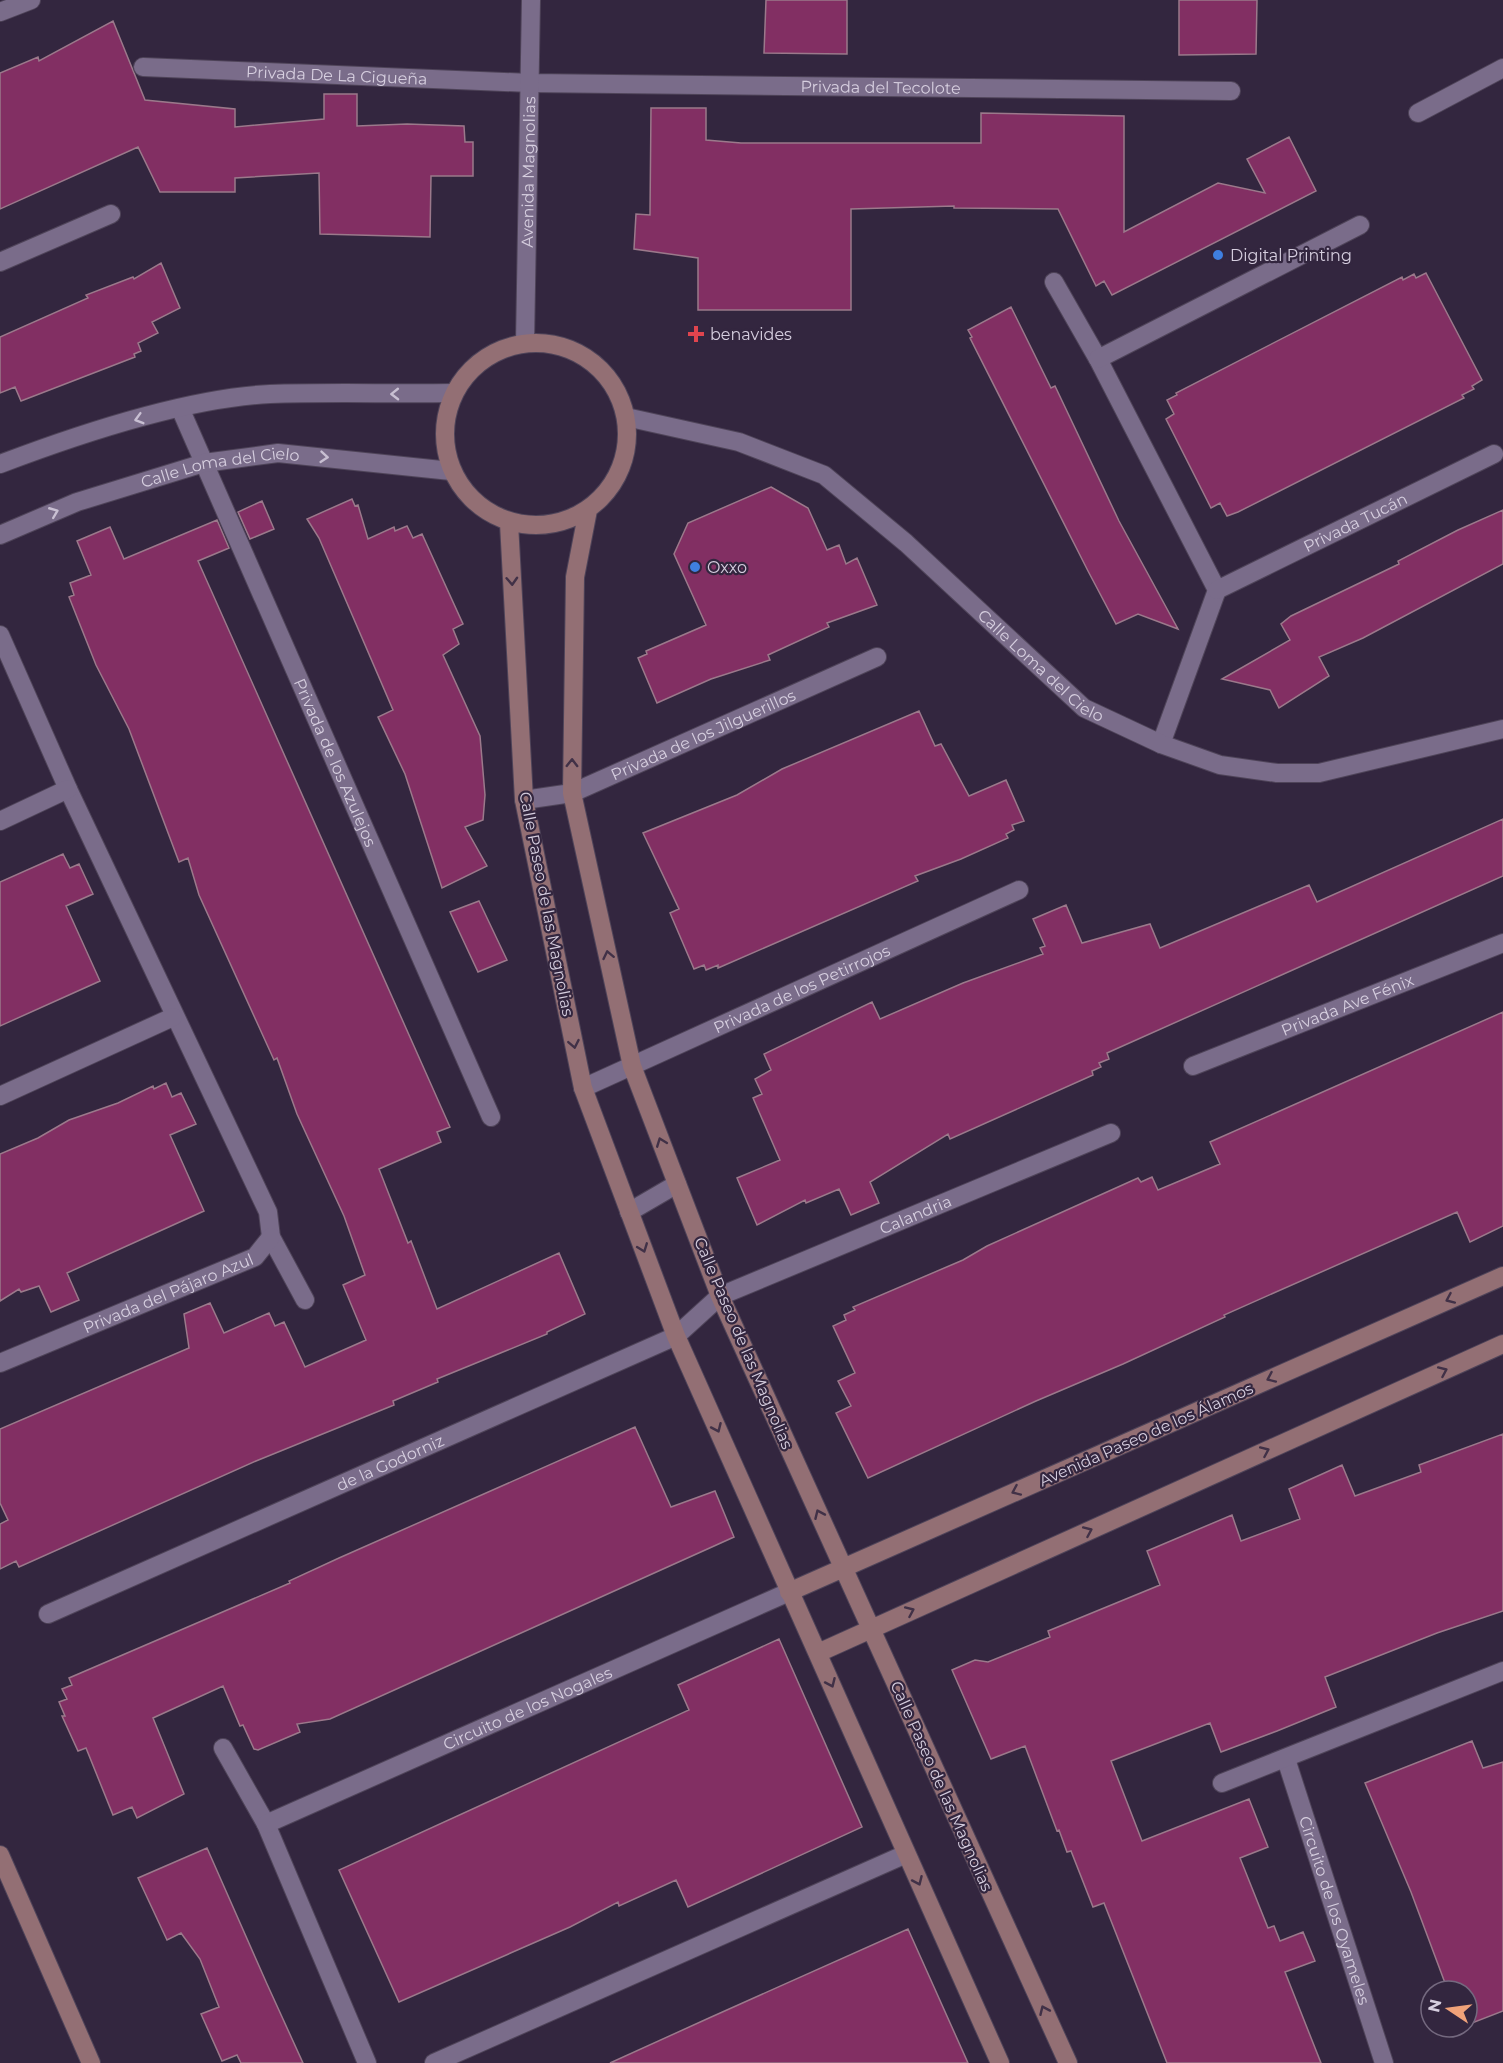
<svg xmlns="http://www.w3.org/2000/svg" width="1503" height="2063" font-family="Montserrat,sans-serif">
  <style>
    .building { fill: #822f63; stroke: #9b798b; stroke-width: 1.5 }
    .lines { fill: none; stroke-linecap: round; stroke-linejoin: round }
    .street-casing { stroke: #4f4459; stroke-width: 20 }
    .secondary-casing { stroke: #4f4459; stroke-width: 20 }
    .street { stroke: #7a6c8a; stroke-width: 18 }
    .secondary { stroke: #936f74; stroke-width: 18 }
    .oneway { stroke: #c8bfd2 }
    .oneway2 { stroke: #413147 }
    .shop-dot { fill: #3f7fe0; stroke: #33263f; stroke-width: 2 }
    .health-dot { fill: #e0444e; stroke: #33263f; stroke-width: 2 }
    .labels { text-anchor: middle; stroke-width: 4.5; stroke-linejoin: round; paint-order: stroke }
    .street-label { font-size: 16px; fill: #d6cedf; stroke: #33263f }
    .poi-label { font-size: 16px; fill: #d6cedf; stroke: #33263f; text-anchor: start }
  </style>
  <rect width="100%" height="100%" fill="#33263f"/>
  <path class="building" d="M766 0H847V54L764 53Z
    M1179 0H1257L1256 54 1179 55Z
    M113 21 145 100 235 109V127L324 119V94H357V126L407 124 464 126 465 142H473V176H431L430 237 320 234 319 173 235 178V192H160L138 147 0 209V73L38 57 39 61Z
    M651 108H706V140L741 143H981V113L1124 116V232L1218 183 1265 193 1247 159 1289 137 1316 191 1112 295 1104 281 1096 286 1058 209 954 208V206L851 209V310H698V258L634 249 636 214 650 215Z
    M161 263 180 308 152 322 158 333 138 343 141 351 134 354 135 357 21 401 15 387 0 393V337L88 298 86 295 133 277 134 279Z
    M1426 273 1482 380 1472 386 1474 389 1462 395 1464 398 1238 512 1227 516 1220 503 1211 508 1166 419 1174 414 1167 400 1177 395 1176 393 1402 277 1403 280 1414 274 1416 278Z
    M1011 307 1051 388 1055 386 1119 521 1178 629 1138 614 1116 624 1088 571 970 338 972 337 968 330Z
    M771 487 808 508 827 550 839 545 846 564 857 558 877 605 827 623 829 627 768 655 770 660 711 679 657 703 638 658 647 654 646 651 706 625 674 554 688 523Z
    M352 499 355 506 358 505 368 539 394 527 395 531 407 526 413 538 422 534 463 624 453 629 459 644 443 655 480 736 485 795 483 820 465 827 487 866 442 888 405 774 378 717 393 710 319 538 307 519Z
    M262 501 274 529 250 539 238 512Z
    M1503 510V564L1363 638 1319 657 1329 676 1279 708 1270 690 1222 679 1290 640 1281 624 1291 616 1399 564 1398 561 1458 530Z
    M217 520 229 548 198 561 450 1127 437 1132 441 1142 379 1169 408 1243 411 1241 437 1309 559 1253 585 1314 547 1332V1334L437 1379 438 1382 393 1401 394 1405 256 1461 19 1567 16 1561 0 1569V1524L8 1520 0 1503V1429L189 1348 184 1314 210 1303 224 1333 269 1313 275 1326 284 1322 305 1367 366 1340 343 1285 365 1275 344 1216 297 1114 277 1058 274 1060 199 895 188 858 179 862 129 729 96 665 69 597 74 595 70 583 91 575 77 541 110 527 124 559Z
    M919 711 935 746 941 744 969 796 1006 780 1024 821 1012 825 1014 830 1006 834 1008 838 961 859 915 876 918 881 718 968V965L706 970 704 965 694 969 670 913 679 909 643 833 737 795 782 769Z
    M1503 819V876L1107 1053 1109 1059 1099 1063 1101 1067 1092 1071 1093 1075 950 1139 948 1134 870 1182 879 1203 851 1215 839 1189 806 1203 805 1200 757 1225 737 1178 780 1160 753 1098 762 1094 755 1079 771 1070 764 1054 872 1002 880 1019 963 983 1043 954 1040 948 1045 946 1033 919 1066 905 1082 943 1150 924 1160 948 1309 885 1317 902Z
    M63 854 70 868 79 864 93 894 66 906 100 981 0 1026V882Z
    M479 901 507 960 478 972 450 912Z
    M1503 1012V1226L1470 1242 1457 1212 1224 1315 1225 1317 1123 1364 1036 1401 868 1478 836 1413 851 1406 838 1381 855 1373 833 1326 846 1320 844 1315 855 1310 853 1307 963 1260 987 1246 1138 1178 1141 1182 1152 1177 1158 1190 1220 1164 1210 1142Z
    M166 1083 172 1097 181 1093 196 1124 170 1135 204 1211 67 1273 79 1300 51 1312 39 1286 21 1292 19 1289 0 1301V1154L38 1138 69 1120 118 1103 153 1086 154 1089Z
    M635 1427 671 1507 715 1491 734 1537 330 1719 297 1724 300 1732 258 1750 254 1749 243 1725 240 1726 223 1686 153 1718 184 1794 137 1818 132 1807 113 1815 86 1748 78 1751 62 1716H65L59 1702 67 1699 62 1689 72 1685 69 1678 290 1583 289 1581 339 1558Z
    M1503 1434V1611L1437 1633 1325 1677 1336 1707 1277 1731 1221 1752 1210 1723 1111 1761 1142 1841 1249 1799 1268 1847 1240 1858 1268 1928 1274 1926 1280 1941 1303 1932 1315 1961 1285 1972 1321 2063H1167L1104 1903 1093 1907 1071 1851 1067 1852 1059 1830 1057 1831 1025 1746 991 1759 952 1670 975 1660 988 1662 1050 1637 1048 1631 1160 1585 1147 1551 1232 1515 1241 1541 1300 1519 1289 1489 1342 1465 1355 1496 1421 1472 1419 1465Z
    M779 1639 862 1827 688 1907 676 1880 619 1906 618 1902 570 1927 399 2002 339 1870 689 1710 678 1685Z
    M1472 1741 1483 1768 1503 1762V2011L1467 2025V1991H1448L1411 1892 1365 1783Z
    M207 1848 267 1984 303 2063H241L237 2055 222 2061 201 2014 219 2007 200 1959 181 1933 167 1940 138 1878Z
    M908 1929 968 2063H610L709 2018Z"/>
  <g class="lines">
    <g class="street-casing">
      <g id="street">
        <path d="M0 12 31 0"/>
        <path id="s1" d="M143 67 530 83 1231 91"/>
        <path d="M1418 113 1503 68"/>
        <path d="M0 262 111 214"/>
        <path d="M1054 282 1098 359 1217 590 1161 744"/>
        <path id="s2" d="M525 343 531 0"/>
        <path d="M1098 359 1360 225"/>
        <path id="s3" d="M180 408 491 1117"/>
        <path id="s4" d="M626 417 739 442 824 475 906 543 1084 708 1161 744 1220 765 1277 773H1319L1503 729"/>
        <path d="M0 464C79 434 185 398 270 394 331 392 392 394 453 393"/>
        <path id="s5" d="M0 535 77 502 204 463 278 453 451 471"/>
        <path id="s6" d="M1217 590 1494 454"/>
        <path d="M0 635 68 789 268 1212 271 1237 305 1300"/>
        <path id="s7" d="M524 800 572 793 877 657"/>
        <path d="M0 821 68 789"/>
        <path id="s8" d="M1193 1066 1503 943"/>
        <path id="s9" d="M583 1088 1019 890"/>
        <path d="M0 1096 173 1017"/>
        <path d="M629 1212 677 1184"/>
        <path id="s10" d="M0 1363 255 1257 271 1237"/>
        <path id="s11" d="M48 1614 676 1336 720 1296 1111 1133"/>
        <path d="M223 1748 266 1824 367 2063"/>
        <path id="s12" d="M1286 1759 1384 2063"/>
        <path d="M1222 1783 1503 1671"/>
        <path id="s13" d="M266 1824 789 1592"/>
        <path d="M434 2063 906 1854"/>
      </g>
    </g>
    <g class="secondary-casing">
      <path id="secondary" d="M445 434a91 91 0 1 1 182 0a91 91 0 1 1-182 0Z
        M588 510 575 577 572 793 632 1066 720 1296 1068 2063
        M509 523 524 800 583 1088 676 1336 1000 2063
        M789 1592 1503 1276
        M818 1653 1503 1344
        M0 1855 91 2063"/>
    </g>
    <use href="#street" class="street"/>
    <use href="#secondary" class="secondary"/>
  </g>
  <defs><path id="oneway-chevron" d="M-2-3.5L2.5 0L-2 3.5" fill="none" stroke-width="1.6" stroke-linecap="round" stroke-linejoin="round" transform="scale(1.5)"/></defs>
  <g class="oneway">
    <use href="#oneway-chevron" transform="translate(395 394) rotate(179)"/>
    <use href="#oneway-chevron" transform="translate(139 419) rotate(164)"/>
    <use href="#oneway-chevron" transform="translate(324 457) rotate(5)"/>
    <use href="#oneway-chevron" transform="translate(54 512) rotate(-22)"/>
  </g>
  <g class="oneway2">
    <use href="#oneway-chevron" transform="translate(512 581) rotate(87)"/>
    <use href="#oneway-chevron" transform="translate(572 763) rotate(-89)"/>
    <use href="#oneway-chevron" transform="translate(608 955) rotate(-102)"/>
    <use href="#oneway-chevron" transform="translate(574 1044) rotate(79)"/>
    <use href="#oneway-chevron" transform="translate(661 1142) rotate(-111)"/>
    <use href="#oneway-chevron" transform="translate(643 1248) rotate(69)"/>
    <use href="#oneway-chevron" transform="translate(1450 1299) rotate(156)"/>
    <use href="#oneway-chevron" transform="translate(1443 1371) rotate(-24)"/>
    <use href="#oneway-chevron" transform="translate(1271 1378) rotate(156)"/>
    <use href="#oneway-chevron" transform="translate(717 1428) rotate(66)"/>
    <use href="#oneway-chevron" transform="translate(1265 1451) rotate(-24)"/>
    <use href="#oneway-chevron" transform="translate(1016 1491) rotate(156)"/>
    <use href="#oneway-chevron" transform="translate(819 1514) rotate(-114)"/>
    <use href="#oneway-chevron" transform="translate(1088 1531) rotate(-24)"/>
    <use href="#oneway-chevron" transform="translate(910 1611) rotate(-24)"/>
    <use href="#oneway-chevron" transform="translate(831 1683) rotate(66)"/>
    <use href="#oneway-chevron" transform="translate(918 1881) rotate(66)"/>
    <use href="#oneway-chevron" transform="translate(1044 2010) rotate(-114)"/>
  </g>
  <g class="shop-dot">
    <circle cx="1218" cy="255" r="6"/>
    <circle cx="695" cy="567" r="6"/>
  </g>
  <path class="health-dot" d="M693 325h6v6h6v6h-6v6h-6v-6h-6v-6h6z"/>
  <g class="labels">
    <g class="street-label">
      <text dy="6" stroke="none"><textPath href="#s1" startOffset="194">Privada De La Cigueña</textPath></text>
      <text dy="6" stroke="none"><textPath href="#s1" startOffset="738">Privada del Tecolote</textPath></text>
      <text dy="6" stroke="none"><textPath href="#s2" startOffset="171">Avenida Magnolias</textPath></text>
      <text dy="6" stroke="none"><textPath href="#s5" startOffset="232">Calle Loma del Cielo</textPath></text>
      <text dy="6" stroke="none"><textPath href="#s6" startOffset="154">Privada Tucán</textPath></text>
      <text dy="6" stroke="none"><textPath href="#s4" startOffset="496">Calle Loma del Cielo</textPath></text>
      <text dy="6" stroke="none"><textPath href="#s7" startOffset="192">Privada de los Jilguerillos</textPath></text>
      <text dy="6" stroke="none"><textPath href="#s3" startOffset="387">Privada de los Azulejos</textPath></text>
      <text transform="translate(547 904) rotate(79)" y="6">Calle Paseo de las Magnolias</text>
      <text dy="6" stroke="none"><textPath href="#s9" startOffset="240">Privada de los Petirrojos</textPath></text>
      <text dy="6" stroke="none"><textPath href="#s8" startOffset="166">Privada Ave Fénix</textPath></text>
      <text dy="6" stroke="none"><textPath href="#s11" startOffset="958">Calandria</textPath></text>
      <text dy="6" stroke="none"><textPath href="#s10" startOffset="182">Privada del Pájaro Azul</textPath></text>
      <text transform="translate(744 1343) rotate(67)" y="6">Calle Paseo de las Magnolias</text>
      <text transform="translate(1146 1434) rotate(-24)" y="6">Avenida Paseo de los Álamos</text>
      <text dy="6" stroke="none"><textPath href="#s11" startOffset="374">de la Godorniz</textPath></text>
      <text dy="6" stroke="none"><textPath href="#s13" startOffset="286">Circuito de los Nogales</textPath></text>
      <text transform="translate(942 1786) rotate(66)" y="6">Calle Paseo de las Magnolias</text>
      <text dy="6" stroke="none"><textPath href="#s12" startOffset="159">Circuito de los Oyameles</textPath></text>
    </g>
    <g class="poi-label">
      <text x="1230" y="261">Digital Printing</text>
      <text x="710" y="340">benavides</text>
      <text x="707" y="573">Oxxo</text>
    </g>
  </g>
  <g transform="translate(1449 2009) rotate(283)"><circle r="28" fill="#33263f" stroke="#74697f" stroke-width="1.5"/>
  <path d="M0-4.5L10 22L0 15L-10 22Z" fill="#f0a279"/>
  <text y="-9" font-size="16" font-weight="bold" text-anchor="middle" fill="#d6cedf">N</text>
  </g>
</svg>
